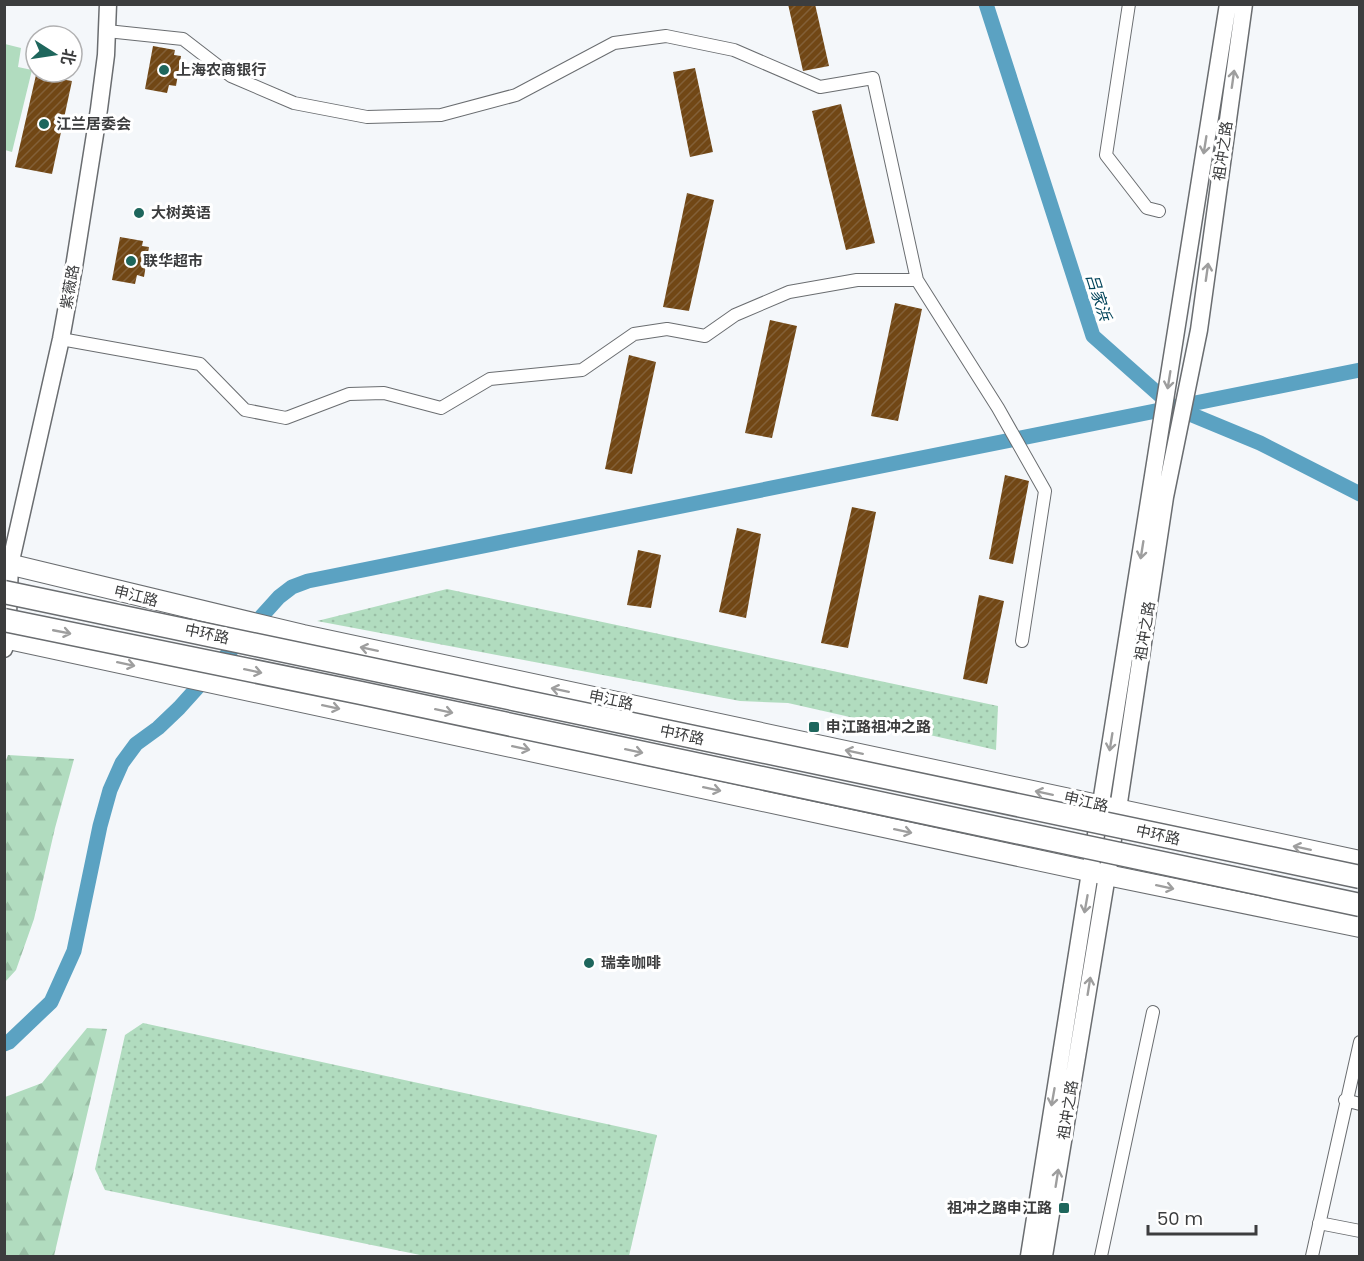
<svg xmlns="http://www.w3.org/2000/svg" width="1364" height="1261" font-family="Poppins,'Noto Sans SC',sans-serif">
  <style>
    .grass { fill: #b1dcbf }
    .forest { fill: url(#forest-firs) }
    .park { fill: url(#park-dots) }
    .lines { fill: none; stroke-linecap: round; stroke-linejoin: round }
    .canal { stroke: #5ba2c2; stroke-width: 15 }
    .building { fill: url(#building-hatch) }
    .street-casing { stroke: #6a6d70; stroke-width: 14 }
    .secondary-casing { stroke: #6a6d70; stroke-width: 19 }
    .primary-casing { stroke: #6a6d70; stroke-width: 22 }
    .street { stroke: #fff; stroke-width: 12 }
    .secondary { stroke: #fff; stroke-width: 16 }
    .primary { stroke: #fff; stroke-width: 20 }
    .highway-bridge-casing { stroke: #6a6d70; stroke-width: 25; stroke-linecap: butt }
    .highway-bridge { stroke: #fff; stroke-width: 22 }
    .oneway { stroke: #9e9e9e }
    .poi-dot { fill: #1e665c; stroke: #fff; stroke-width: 2 }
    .labels { text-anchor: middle; stroke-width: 6; stroke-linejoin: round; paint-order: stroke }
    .poi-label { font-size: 15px; font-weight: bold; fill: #3c3d3e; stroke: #fff; text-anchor: start }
    .street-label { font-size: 15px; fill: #3c3d3e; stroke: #fff }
    .water-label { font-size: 16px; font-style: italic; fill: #014359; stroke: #fff }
  </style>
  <defs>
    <pattern id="forest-firs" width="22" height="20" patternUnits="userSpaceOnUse" patternTransform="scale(1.5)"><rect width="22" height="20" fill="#b1dcbf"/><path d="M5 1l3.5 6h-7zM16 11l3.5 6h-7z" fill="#99bea5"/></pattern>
    <pattern id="park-dots" width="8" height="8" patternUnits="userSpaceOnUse" patternTransform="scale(1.5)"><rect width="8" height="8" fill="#b1dcbf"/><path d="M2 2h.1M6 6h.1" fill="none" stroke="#99bea5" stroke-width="1.8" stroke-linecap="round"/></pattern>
    <pattern id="building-hatch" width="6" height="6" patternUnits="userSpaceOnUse" patternTransform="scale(1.5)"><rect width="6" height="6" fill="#714715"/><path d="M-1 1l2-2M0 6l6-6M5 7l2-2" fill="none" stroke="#826038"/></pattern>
  </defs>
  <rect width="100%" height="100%" fill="#f4f7fa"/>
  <path class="grass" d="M5 44 21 48 18 67 32 70 12 152 5 150Z"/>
  <path class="forest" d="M8 755 74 759 55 828 34 919 16 970 5 982 4 766Z
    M87 1028 107 1029 54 1256H5V1097L42 1083Z"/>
  <path class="park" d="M447 589 998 706 996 750 788 703 740 701 317 621Z
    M143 1023 657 1135 629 1256H425L105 1190 95 1169 125 1035Z"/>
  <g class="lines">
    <path class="canal" d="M986 4 1093 336 1173 407 1260 443 1360 494
      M4 1044 9 1042 51 1002 74 951 100 826 110 790 122 763 136 744 158 728 179 708 279 597 292 587 308 581 1360 370"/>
  </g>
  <path class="building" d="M788 4H815L829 66 803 71Z
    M153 46 175 50 174 55 181 56 176 86 169 85 167 93 145 89Z
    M695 68 713 152 690 157 673 72Z
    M36 75 72 81 52 174 15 167Z
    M841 104 875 243 846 250 812 111Z
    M687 193 714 200 689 311 663 307Z
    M120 237 143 241 142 246 149 247 144 277 137 275 135 284 112 280Z
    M895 303 922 309 898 421 871 416Z
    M770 320 797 326 772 438 745 433Z
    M629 355 656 362 632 474 605 469Z
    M1005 475 1029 481 1013 564 989 559Z
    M852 507 876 512 848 648 821 643Z
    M737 528 761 534 746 618 719 612Z
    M638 550 661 555 651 608 627 605Z
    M979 595 1004 601 987 684 963 679Z"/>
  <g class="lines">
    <g class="street-casing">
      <path id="street" d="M1129 4 1106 155 1147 208 1159 211
        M107 31 183 39 231 76 294 103 367 117 441 115 516 95 614 43 666 36 734 50 820 87 873 78 917 280 998 408 1045 491 1022 641
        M61 339 200 364 245 410 286 418 349 394 384 393 441 408 490 379 582 370 634 334 667 329 705 336 735 315 789 292 857 280H917
        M1345 1100 1360 1104
        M1319 1223 1360 1231
        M1101 1256 1153 1012
        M1312 1256 1360 1042"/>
    </g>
    <g class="secondary-casing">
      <path id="secondary" d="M4 649 7 639 10 565 61 339 74 267 99 109 106 55 108 4
        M1029 1256 1228 4
        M1044 1256 1118 809 1165 497 1199 330 1244 4"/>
    </g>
    <g class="primary-casing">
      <path id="primary" d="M4 563 303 635 1360 861
        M4 638 1107 875 1360 927"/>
    </g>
    <use href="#street" class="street"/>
    <use href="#secondary" class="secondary"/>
    <use href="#primary" class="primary"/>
    <g class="highway-bridge-casing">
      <path id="highway-bridge" d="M4 592 1360 877
        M4 620 361 693 1360 905"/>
    </g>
    <use href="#highway-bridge" class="highway-bridge"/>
  </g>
  <defs><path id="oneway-shaft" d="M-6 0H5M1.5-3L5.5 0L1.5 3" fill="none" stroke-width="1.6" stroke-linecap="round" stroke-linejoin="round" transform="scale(1.5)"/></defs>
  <g class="oneway">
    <use href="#oneway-shaft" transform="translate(1233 79) rotate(-82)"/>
    <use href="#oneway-shaft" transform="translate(1205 145) rotate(99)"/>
    <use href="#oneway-shaft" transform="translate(1207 272) rotate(-82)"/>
    <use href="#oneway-shaft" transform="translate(1169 380) rotate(99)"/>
    <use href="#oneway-shaft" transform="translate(1142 550) rotate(99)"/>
    <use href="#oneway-shaft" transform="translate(62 632) rotate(11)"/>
    <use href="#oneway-shaft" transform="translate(369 649) rotate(-168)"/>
    <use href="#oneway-shaft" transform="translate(126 664) rotate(12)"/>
    <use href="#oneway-shaft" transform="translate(253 671) rotate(12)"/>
    <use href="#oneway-shaft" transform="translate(560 690) rotate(-168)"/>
    <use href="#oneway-shaft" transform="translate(331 707) rotate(12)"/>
    <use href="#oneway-shaft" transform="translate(444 711) rotate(12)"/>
    <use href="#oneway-shaft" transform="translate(1111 742) rotate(99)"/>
    <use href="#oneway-shaft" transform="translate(521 748) rotate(12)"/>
    <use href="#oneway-shaft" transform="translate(634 751) rotate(12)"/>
    <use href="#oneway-shaft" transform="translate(854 752) rotate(-168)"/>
    <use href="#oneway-shaft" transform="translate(712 789) rotate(12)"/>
    <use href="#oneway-shaft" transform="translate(1044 793) rotate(-168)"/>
    <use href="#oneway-shaft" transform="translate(903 831) rotate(12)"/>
    <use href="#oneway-shaft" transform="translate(1302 848) rotate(-168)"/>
    <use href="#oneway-shaft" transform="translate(1165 887) rotate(12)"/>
    <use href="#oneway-shaft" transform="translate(1086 904) rotate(100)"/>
    <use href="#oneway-shaft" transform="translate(1089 986) rotate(-81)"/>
    <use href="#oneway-shaft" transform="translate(1053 1097) rotate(100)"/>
    <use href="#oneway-shaft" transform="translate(1057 1178) rotate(-81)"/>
  </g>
  <g class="poi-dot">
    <circle cx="164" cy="70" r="6"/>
    <circle cx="44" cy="124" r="6"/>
    <circle cx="139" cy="213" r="6"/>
    <circle cx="131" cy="261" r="6"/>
    <rect x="808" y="721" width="12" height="12" rx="3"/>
    <circle cx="589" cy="963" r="6"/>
    <rect x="1058" y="1202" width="12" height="12" rx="3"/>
  </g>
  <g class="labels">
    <g class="poi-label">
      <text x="176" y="75">上海农商银行</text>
      <text x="56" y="129">江兰居委会</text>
      <text x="151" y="218">大树英语</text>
      <text x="143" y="266">联华超市</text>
      <text x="826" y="732">申江路祖冲之路</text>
      <text x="601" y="968">瑞幸咖啡</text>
      <text x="1052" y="1213" text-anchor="end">祖冲之路申江路</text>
    </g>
    <g class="street-label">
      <text transform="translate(1223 151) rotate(-82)" y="5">祖冲之路</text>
      <text transform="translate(70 287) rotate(-80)" y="5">紫薇路</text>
      <text transform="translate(136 596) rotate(14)" y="5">申江路</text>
      <text transform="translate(1145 631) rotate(-81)" y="5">祖冲之路</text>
      <text transform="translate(207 634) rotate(12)" y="5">中环路</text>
      <text transform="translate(611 700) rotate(12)" y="5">申江路</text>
      <text transform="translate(682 735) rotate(12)" y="5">中环路</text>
      <text transform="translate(1086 802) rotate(13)" y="5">申江路</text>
      <text transform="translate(1158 835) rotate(12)" y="5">中环路</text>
      <text transform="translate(1068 1110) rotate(-81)" y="5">祖冲之路</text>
    </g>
    <g class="water-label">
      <text transform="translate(1099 297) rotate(72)" y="6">吕家浜</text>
    </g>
  </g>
  <rect width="1364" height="1261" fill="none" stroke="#3c3d3e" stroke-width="12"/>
  <g transform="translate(54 54) rotate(102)"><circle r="28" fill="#ffffff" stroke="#b1b1b2" stroke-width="1.5"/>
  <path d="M0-4.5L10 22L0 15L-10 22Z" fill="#1e665c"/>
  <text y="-9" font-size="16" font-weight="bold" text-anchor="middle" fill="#3c3d3e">北</text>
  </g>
  <path d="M1148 1225v9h108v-9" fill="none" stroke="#3c3d3e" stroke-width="3"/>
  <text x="1157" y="1225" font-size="18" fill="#3c3d3e" stroke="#ffffff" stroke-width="4.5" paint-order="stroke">50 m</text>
</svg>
